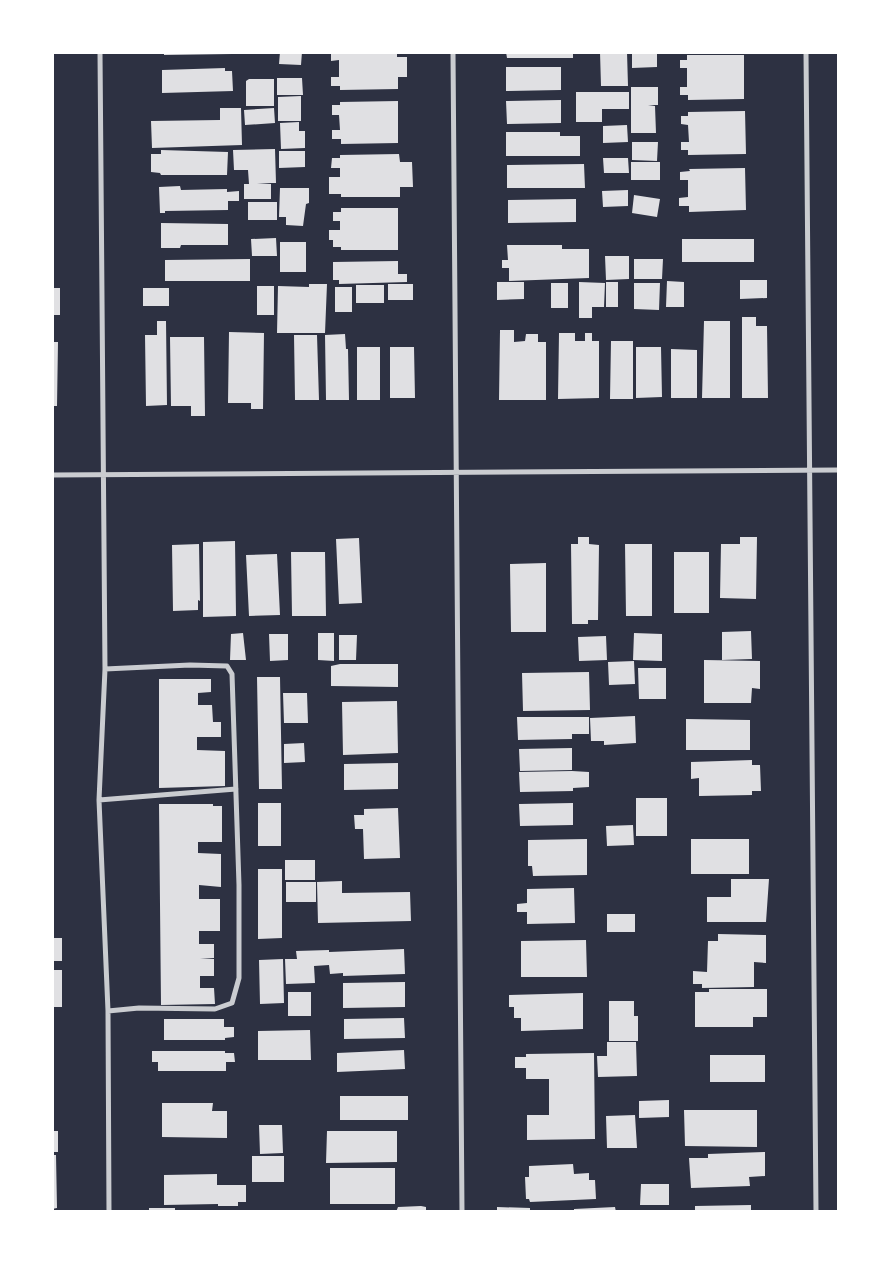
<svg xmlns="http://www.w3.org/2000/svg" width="891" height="1264" font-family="Commissioner,sans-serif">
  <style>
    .building { fill: #e0e0e3 }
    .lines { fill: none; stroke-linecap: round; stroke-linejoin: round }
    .minor { stroke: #caccd0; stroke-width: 5 }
  </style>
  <rect width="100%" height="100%" fill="#2d3142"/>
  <path class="building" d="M164 52H232V54L164 55Z
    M280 52H302L301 65 279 64Z
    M331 52H397V57H407V77H398V89L340 90V86H331V77H339V60L331 61Z
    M506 52H573V58H507Z
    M600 52H627L628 86H601Z
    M632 52H657V67L632 68Z
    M687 55H744V99L688 100V95H680V87H687V68H680V60H687Z
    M506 67H561V90L506 91Z
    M225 68V71H232L233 91 162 93V70Z
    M277 78H302L303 95H277Z
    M249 79H274V106H246V81Z
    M631 87H658V105H648L655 106 656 133H631Z
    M576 92H629V109H602V122H576Z
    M301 96V121H278V97Z
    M561 100V123L507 124 506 101Z
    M398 101V143L341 144V139H332V130H340L339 115H332V105H340V102Z
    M220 108H241L242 145 152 148 151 121 220 120Z
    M274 108 275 123 245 125 244 110Z
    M745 111 746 154 688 155V150H681V142H689L688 125 681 124V116H688V112Z
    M299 122V131H305V148L281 149 280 123Z
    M627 125 628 142 603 143V126Z
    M506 132H560V136H580V156H506Z
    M632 142H658L657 161 632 160Z
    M275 149 276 183H257L271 184V199H244V184H249L248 170H234L233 150Z
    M161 150 228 152 227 175H161L160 173 151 172V154H161Z
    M279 151H305V167L279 168Z
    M399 154 400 162H412L413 187H400V197H341V194H329V177H340V168H331L332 158H340V155Z
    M603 158H628L629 173H604Z
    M631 162H660V180H631Z
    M584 164 585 188H507V165Z
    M745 168 746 210 689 212V206H679V198L688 197V180H680V172L690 171 689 169Z
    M180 186 181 190 227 189V192L239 191V201H228V210L165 211V213H160L159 187Z
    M280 188H309V203L306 204 303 226 286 225V217H279Z
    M628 190V206L603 207 602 191Z
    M634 195 660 199 657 217 632 213Z
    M576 199V222L508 223V200Z
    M248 202H277V220H248Z
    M341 208H398V250H341V247H333V240H329V230H340V221H333V212H341Z
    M161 223 228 224V245H181L180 248H161Z
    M276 238 277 256H252L251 239Z
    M682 239H754V262H682Z
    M280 242H306V272H280Z
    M507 245H562V249H589V278L509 281V268H502V260H508Z
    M605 256H629V279L606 280Z
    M250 259V281H165V260Z
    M634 259H663L662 279H634Z
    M398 261V274H407V282L339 284V280H333V262Z
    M740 280H767V298L740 299Z
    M667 281 684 282V307H666Z
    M497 282H524V299L497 300Z
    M579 282 605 283 604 307H592V318H579Z
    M606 282H618V307H606Z
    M551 283H568V308H551Z
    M634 283H660L659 310 634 309Z
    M309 284H327L325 333H277L278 286 309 287Z
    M388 284H413V300H388Z
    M356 285H384V303H356Z
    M257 286H274V315H257Z
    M335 287H352V312H335Z
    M52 288H60V315H52Z
    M143 288H169V306H143Z
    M742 317H756V326H767L768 398H742Z
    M157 321H166L167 405 146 406 145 335H157Z
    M704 321H730V398H702Z
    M500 330H514V342L525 341 526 334H538V342H546V400H499Z
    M229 332 264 333 263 409H251V403H228Z
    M559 333H575V341H585V333H592V341H599V398L558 399Z
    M345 334 346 349H348L349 400H326L325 335Z
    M294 335H317L319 400H295Z
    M170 337H204L205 416H191V406H171Z
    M611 341H633V399H610Z
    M52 342H58L57 406H52Z
    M357 347H380V400H357Z
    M390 347H414L415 398H390Z
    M636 347H661L662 397 636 398Z
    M671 349 697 350V398H671Z
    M578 537H589V544L599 545 598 620H588V624H572L571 544H578Z
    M740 537H757L756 599 720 598 721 544H740Z
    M359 538 362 603 339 604 336 539Z
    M235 541 236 616 203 617V542Z
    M199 544 200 601 198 600V610L173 611 172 545Z
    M625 544H652V616H626Z
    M291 552H325L326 616H292Z
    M674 552H709V613H674Z
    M277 554 280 615 249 616 246 555Z
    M546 563V632H511L510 564Z
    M751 631 752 659 722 660V632Z
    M243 633 246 660H230L231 634Z
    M318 633H334V661L318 660Z
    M634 633 662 634V661L633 660Z
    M269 634H288V660L270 661Z
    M339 635H357L356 660H339Z
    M606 636 607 660 579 661 578 637Z
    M704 660 760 661V689L752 688 751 703H704Z
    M634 661 635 684 609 685 608 662Z
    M340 664H398V687L331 686V666Z
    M638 668H666V699H639Z
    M589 672 590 710 523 711 522 673Z
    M257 677H280L282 789H259Z
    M159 679H211V692L198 693V705H212L213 722H221V737H197V750L225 751V786L159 788Z
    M283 693H307L308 723H284Z
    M397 701 398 753 343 755 342 702Z
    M635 716 636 743 604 745V741H591L590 718Z
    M517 717H589V734H572V739L518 740Z
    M686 719 750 720V750H686Z
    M304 743 305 762 284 763V744Z
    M572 748V770L520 771 519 749Z
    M752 760V765H760L761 791H752V795L699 796V778L691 779V762Z
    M398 763V789L344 790V764Z
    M572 771 589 772V787L573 788V791L520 792 519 772Z
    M636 798H667V836H636Z
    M258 803H281V846H258Z
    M573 803V825L520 826 519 804Z
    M159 804H213V806H222V842H198V853L221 854V887L199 885V899H220V931H199V944H214V958H200L214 959V976H200V988H214L215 1004 161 1005Z
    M398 808 400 858 364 859 363 829H355L354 815H364V809Z
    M633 825 634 845 607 846 606 826Z
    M587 839V875L533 876 532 866H528V840Z
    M691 839H749V874H691Z
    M285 860H315V880H285Z
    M258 869H282V938L258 939Z
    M731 879H769L766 922H707V897H731Z
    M342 881V893L410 892 411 921 318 923 317 882Z
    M286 882H316V902H286Z
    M574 888 575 923 527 924V912H517V904L527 903V889Z
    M607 914H635V932H607Z
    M718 934 766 935V963L754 962V987L702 988V984H693V971L707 972 708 941H718Z
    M52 938H62V961H52Z
    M586 940 587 977H521V941Z
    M404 949 405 974 343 976V973L330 974 329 965 314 966 315 983 286 984 285 959H297L296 951 329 950V952Z
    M283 959 284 1003 260 1004 259 960Z
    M52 970H62V1007H52Z
    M405 982V1007L343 1008V983Z
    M709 989H767V1017H753V1027H695V992H709Z
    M288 992H311V1016H288Z
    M583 993V1029L521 1031V1018H514V1007H509V995Z
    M609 1001H634V1016H638V1041H609Z
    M404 1018 405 1038 344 1039V1019Z
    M164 1019H224V1027H234V1037L225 1038V1040H164Z
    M310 1030 311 1060H258V1031Z
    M607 1042H636L637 1076 598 1077 597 1056H607Z
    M404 1050 405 1069 337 1072V1053Z
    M152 1051H225V1053H234L235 1062H226V1071H158V1062H152Z
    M594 1053 595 1139 527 1140V1115H549V1079H526V1068H515V1057H526V1054Z
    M710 1055H765V1082H710Z
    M340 1096H408V1120H340Z
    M669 1100V1117L639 1118V1101Z
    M162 1103H213L212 1111H227V1138L162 1137Z
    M684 1110H757V1147L685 1146Z
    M635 1115 637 1148H607L606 1116Z
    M259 1125H282L283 1153 260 1154Z
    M52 1131H58V1152H52Z
    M327 1131H397V1162L326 1163Z
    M765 1152V1176L749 1177 750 1186 691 1188 689 1158H708V1154Z
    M52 1155H56L57 1208 52 1209Z
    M252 1156H284V1182H252Z
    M573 1164 574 1174 589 1173V1180H595L596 1199 530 1202 529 1199H526L525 1177H529V1166Z
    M330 1168H395V1204H330Z
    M217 1174V1185H246V1202H238V1206H218V1204L164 1205V1175Z
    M641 1184H669V1205H640Z
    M751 1205V1212H695V1206Z
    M421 1206 426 1207V1212H396L398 1207Z
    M497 1207 530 1208V1212H497Z
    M615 1207 616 1212H574V1209Z
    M149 1208H175V1212H149Z"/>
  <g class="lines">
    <path class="minor" d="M100 52 105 669 99 800 108 1011 109 1212
      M453 52 462 1212
      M806 52 816 1212
      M52 475 838 470
      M105 669 190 665 227 666 232 674 239 885V978L232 1003 215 1009 139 1008 108 1011
      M99 800 236 789"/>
  </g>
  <rect width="891" height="1264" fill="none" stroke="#ffffff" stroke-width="108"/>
</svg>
